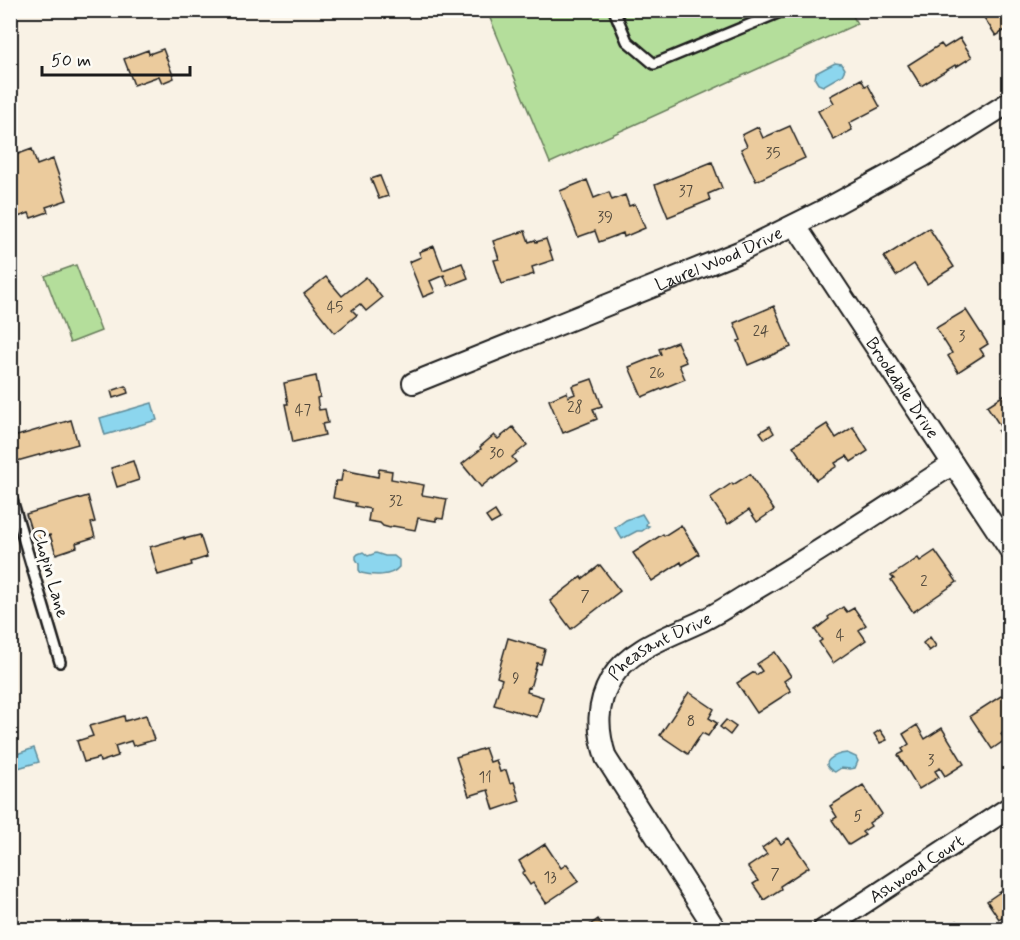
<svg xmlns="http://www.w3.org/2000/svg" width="1020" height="940" font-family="Mynerve,sans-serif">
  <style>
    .green { fill: #b4de9b; stroke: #687d5c; stroke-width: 1.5 }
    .water { fill: #8cd6ee; stroke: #5f8c9a; stroke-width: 1.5 }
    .building { fill: #ebcb9d; stroke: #1c1c1c; stroke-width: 1.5 }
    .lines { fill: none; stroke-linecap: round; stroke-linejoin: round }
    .service-casing { stroke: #1c1c1c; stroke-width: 14 }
    .minor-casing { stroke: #1c1c1c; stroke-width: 24 }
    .service { stroke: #fdfcf7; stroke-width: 9 }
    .minor { stroke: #fdfcf7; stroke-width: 20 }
    .labels { text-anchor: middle; stroke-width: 6; stroke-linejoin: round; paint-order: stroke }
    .number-label { font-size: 15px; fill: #50483c }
    .street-label { font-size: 18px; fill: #1c1c1c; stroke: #fdfcf7 }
  </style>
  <rect width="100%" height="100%" fill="#f9f2e5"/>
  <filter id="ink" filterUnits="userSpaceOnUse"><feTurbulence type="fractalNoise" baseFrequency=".0167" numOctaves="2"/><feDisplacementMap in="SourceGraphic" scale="12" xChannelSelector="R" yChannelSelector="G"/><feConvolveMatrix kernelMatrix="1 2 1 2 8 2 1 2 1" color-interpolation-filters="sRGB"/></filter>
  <g filter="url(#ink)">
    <path class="green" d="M850 10 857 24 550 163 487 11Z
      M76 265 101 331 70 343 45 276Z"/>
    <path class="water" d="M835 63 842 64 845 69 842 75 823 86 818 84 815 79 816 73Z
      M152 403 157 420 105 435 100 418Z
      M642 514 647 522 646 525 649 526 642 531H637L622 539 615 528 626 520Z
      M363 552 368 556 376 553 385 556H394L399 560V567C391 577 373 576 361 573L359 570V564L356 559V556L358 554Z
      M34 748 39 762 11 770V756Z
      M847 753 856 757 858 761 855 768 850 769 841 768 835 772C816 763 835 754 847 753Z"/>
    <path class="building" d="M1010 10V27L996 36 983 16 987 14 985 11Z
      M960 38 972 57 956 67 955 65 921 86 908 65 941 44 944 48Z
      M163 49 174 78 162 83 159 76 134 85 124 59 148 50 149 54Z
      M861 79 865 86 868 85 880 107 849 123 852 130 834 140 818 111 834 103 830 96Z
      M790 126 805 158 756 181 741 149 747 146 742 135 758 127 763 138Z
      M32 149 37 165 53 159 67 200 46 207 48 212 31 218 29 213 10 220V157Z
      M712 162 722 188 708 194 710 200 668 217 655 185Z
      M380 176 388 196 379 199 371 179Z
      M587 180 594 198 609 192 612 200 625 195 629 206 635 204 645 228 624 237 623 233 599 242 595 231 578 237 560 191Z
      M929 228 954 267 927 284 914 264 896 276 884 257Z
      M525 231 529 242 535 240 536 242 546 239 553 260 532 267 534 274 502 284 494 260 499 259 493 241Z
      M434 246 443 270 462 263 468 278 448 286 444 275 430 281 435 292 423 297 409 262 421 257 419 252Z
      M326 277 342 296 366 277 382 298 366 311 360 304 352 310 357 315 335 333 304 294Z
      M774 306 791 347 748 365 738 341 741 340 734 323Z
      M966 310 988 344 980 349 984 355 958 372 948 356 952 353 936 328Z
      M677 342 686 362 679 365 685 379 642 397 629 367 661 354 659 349Z
      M316 376 320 397 317 398 319 410 325 409 328 423 322 424 325 435 293 442 285 404H288L284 383Z
      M592 379 602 406 593 409 597 419 563 433 549 400 567 392 568 397 575 394 572 386Z
      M126 386 128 393 113 398 111 391Z
      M1010 391V446L1008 447 998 431 1002 429 987 406Z
      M71 420 78 444 10 463V438Z
      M827 424 836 438 853 427 868 451 851 462 847 456 835 463 837 466 816 480 793 446Z
      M770 426 774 433 765 439 760 432Z
      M513 427 527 445 512 457 516 462 493 479 492 478 481 487 462 464 481 449 480 447 494 435 498 439Z
      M133 461 139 480 117 487 111 468Z
      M379 469 392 471 391 479 424 485 422 495 447 499 443 519 436 518V521L418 518 415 530 393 526 390 528 383 526 380 523 368 521 370 509 355 506 356 503 333 498 336 481H341L343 470 378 477Z
      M750 474 774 510 757 522 749 510 728 524 710 498 732 483 733 485Z
      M88 496 95 522 91 523 95 537 76 543 77 547 56 554 50 535 34 540 26 514Z
      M495 511 500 519 491 524 486 517Z
      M681 525 699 554 682 565 681 562 652 581 633 553 663 534 664 536Z
      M200 535 207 557 191 562 192 565 158 575 150 547 184 537V539Z
      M935 551 957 582 913 612 891 580 894 579 891 576 918 558 920 561Z
      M600 565 620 591 571 629 550 601 581 577 582 579Z
      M843 607 847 612 854 608 866 625 859 630 866 640 833 663 819 642 822 640 815 630 829 619 828 617Z
      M930 637 936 646 929 651 923 643Z
      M508 638 545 649 541 664 537 663 530 688 528 687 527 692 543 697 537 717 494 705 502 679 497 677Z
      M775 652 791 676 784 681 791 691 757 713 737 683 754 672 756 675 762 671 757 664Z
      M689 692 714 709 709 718 717 723 708 736 702 733 688 754 660 735Z
      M1004 694 1010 702V728L1001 734 1005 740 992 749 970 716Z
      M146 715 154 740 133 746 131 741 115 746 118 756 100 762 99 758 84 762 77 741 93 736 89 726 124 716 125 721Z
      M726 720 736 727 730 735 720 727Z
      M917 725 925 739 942 728 964 764 945 776 940 768 935 771 939 777 919 789 898 755 904 752 902 749 909 744 903 734Z
      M880 730 887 740 880 743 874 734Z
      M485 748 490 762 496 760 500 772 506 770 510 783 514 782 520 801 494 810 488 790 469 796 456 757Z
      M863 785 882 814 869 823 871 826 862 832 865 835 849 845 832 820 837 817 830 806Z
      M776 838 781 844 789 838 809 867 780 886 781 889 764 900 753 884 758 881 748 867 767 854 762 848Z
      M545 844 561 868 567 864 579 881 546 903 533 883 530 885 522 873 525 871 519 861Z
      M1010 882V912L999 919 987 901 1003 890 1002 887Z
      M598 919 605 930H583Z
      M957 921 963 930H946Z"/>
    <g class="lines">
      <g class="service-casing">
        <path id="service" d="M614 10 627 41 654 64 785 10
          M10 493 60 662"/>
      </g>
      <g class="minor-casing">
        <g id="minor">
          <path id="s1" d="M795 225 1010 550"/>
          <path id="s2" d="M413 383 739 252 830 207 922 157 1010 102"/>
          <path id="s3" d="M716 930 606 758C597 730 596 705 611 679 630 648 671 636 702 621 722 611 741 598 761 586 826 548 889 505 953 464"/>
          <path id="s4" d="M823 930 1010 807"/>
        </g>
      </g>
      <use href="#service" class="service"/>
      <use href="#minor" class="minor"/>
    </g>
  </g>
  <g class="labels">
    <g class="number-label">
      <text x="773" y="158">35</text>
      <text x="686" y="196">37</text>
      <text x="605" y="222">39</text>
      <text x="335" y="312">45</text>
      <text x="761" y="336">24</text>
      <text x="962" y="341">3</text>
      <text x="657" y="378">26</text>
      <text x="575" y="412">28</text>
      <text x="303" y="415">47</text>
      <text x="497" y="458">30</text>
      <text x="396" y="506">32</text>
      <text x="924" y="586">2</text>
      <text x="585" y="601">7</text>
      <text x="840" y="640">4</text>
      <text x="516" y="683">9</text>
      <text x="691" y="726">8</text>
      <text x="931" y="765">3</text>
      <text x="485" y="782">11</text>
      <text x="858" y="821">5</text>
      <text x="775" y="879">7</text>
      <text x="550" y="882">13</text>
    </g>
    <g class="street-label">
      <text dy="6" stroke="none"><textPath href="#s2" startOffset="330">Laurel Wood Drive</textPath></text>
      <text dy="6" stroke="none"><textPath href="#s1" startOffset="195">Brookdale Drive</textPath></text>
      <text transform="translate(51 573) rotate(74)" y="6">Chopin Lane</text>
      <text dy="6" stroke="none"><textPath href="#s3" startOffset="346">Pheasant Drive</textPath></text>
      <text dy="6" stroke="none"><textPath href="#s4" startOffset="112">Ashwood Court</textPath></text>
    </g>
  </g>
  <rect width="1020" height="940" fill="none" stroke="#fdfcf7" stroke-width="36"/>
  <rect x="18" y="18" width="984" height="904" fill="none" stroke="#1c1c1c" stroke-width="2" filter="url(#ink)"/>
  <path d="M42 66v9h148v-9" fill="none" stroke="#1c1c1c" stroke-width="3"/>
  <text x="51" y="66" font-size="18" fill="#1c1c1c" stroke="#fdfcf7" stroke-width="4.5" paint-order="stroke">50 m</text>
</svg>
